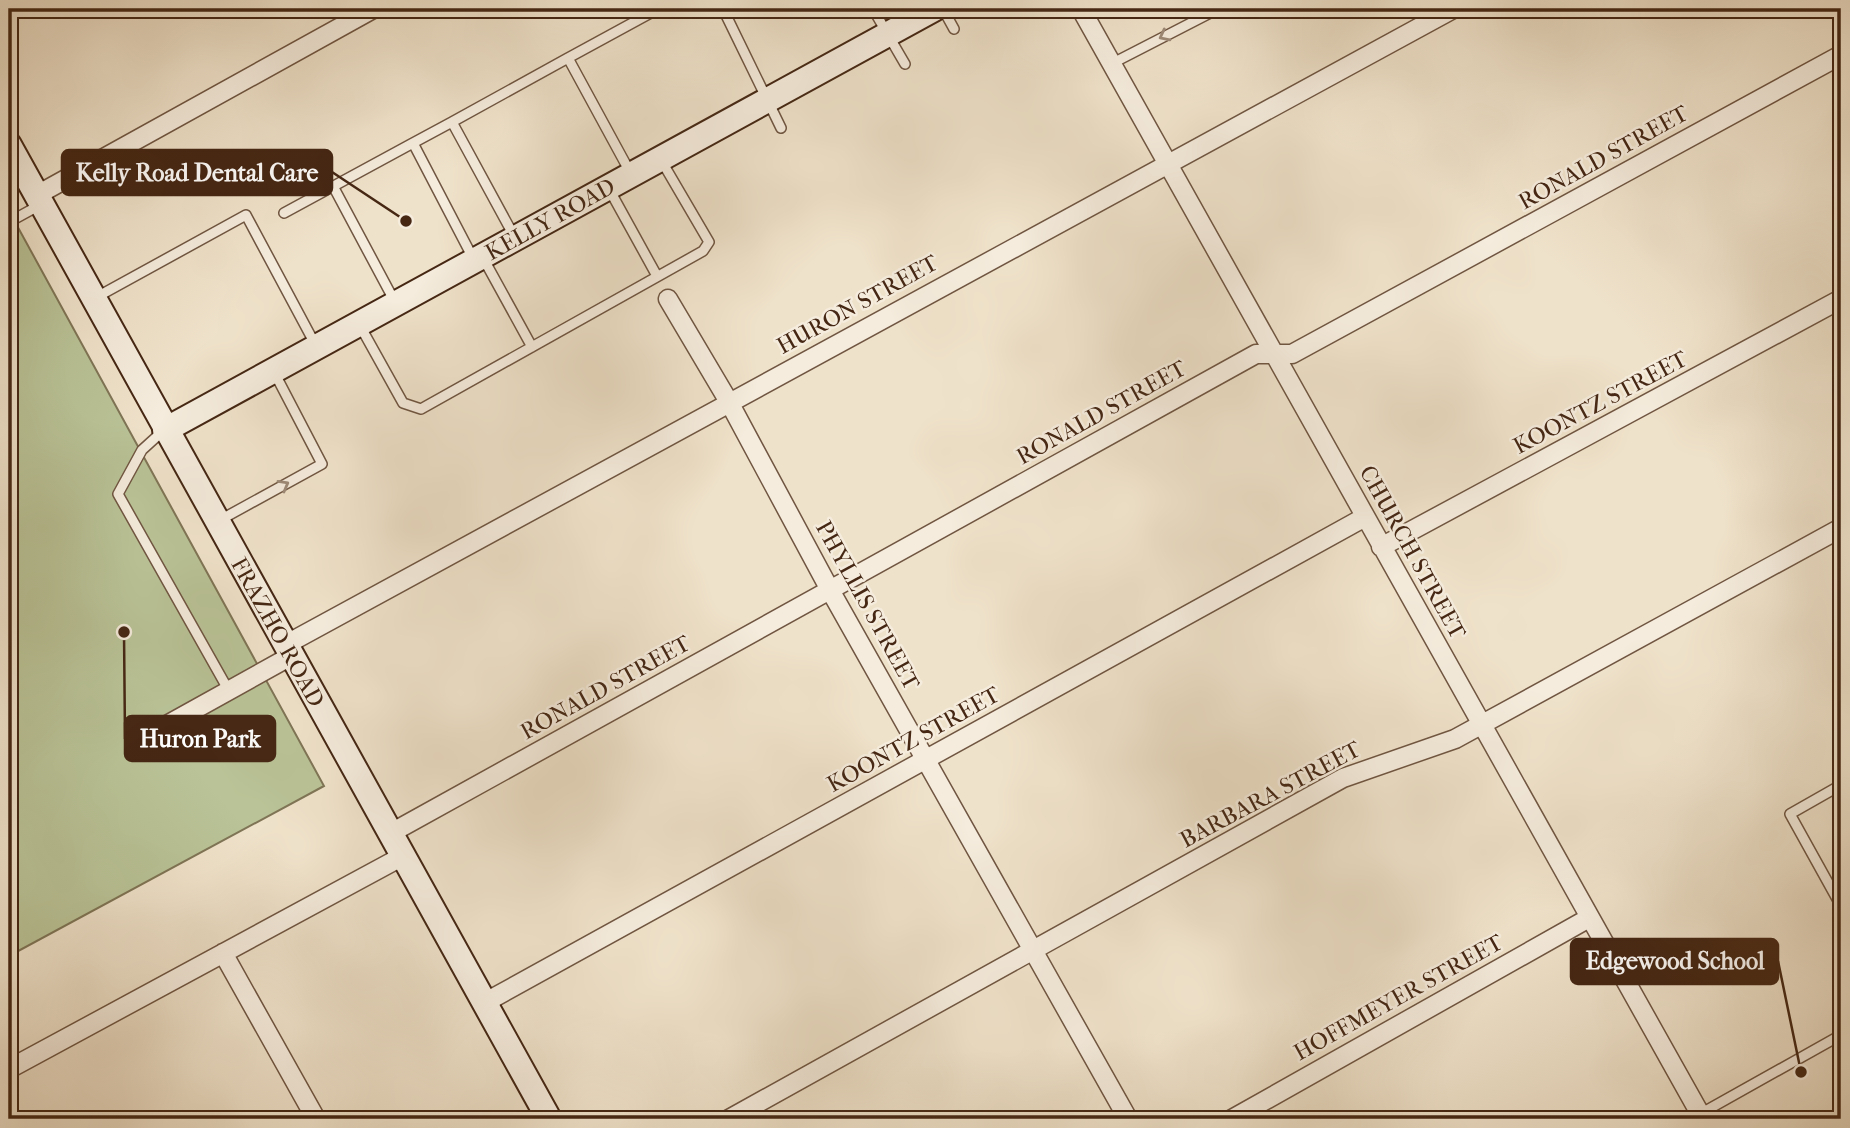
<svg xmlns="http://www.w3.org/2000/svg" width="1850" height="1128" font-family="'IM FELL French Canon',serif">
  <style>
    .green { fill: #b9c397; stroke: #7f7556; stroke-width: 2 }
    .lines { fill: none; stroke-linecap: round; stroke-linejoin: round }
    .lane-casing { stroke: #705642; stroke-width: 12 }
    .street-casing { stroke: #705642; stroke-width: 21 }
    .secondary-casing { stroke: #452714; stroke-width: 28 }
    .lane { stroke: #f5ecdd; stroke-width: 9 }
    .street { stroke: #f5ecdd; stroke-width: 18 }
    .secondary { stroke: #f5ecdd; stroke-width: 24 }
    .oneway { stroke: #9d8a78 }
    .labels { text-anchor: middle; stroke-width: 5; stroke-linejoin: round; paint-order: stroke }
    .street-label { font-size: 23px; fill: #452714; stroke: #f5ecdd }
    .leader { fill: none; stroke: #452714; stroke-width: 2.5 }
    .callout-dot { fill: #452714; stroke: #f5ecdd; stroke-width: 2.5 }
    .callout { fill: #452714; stroke: #452714; stroke-width: 2.5 }
    .callout-label { font-size: 24px; text-anchor: middle; font-weight: bold; fill: #fff }
  </style>
  <rect width="100%" height="100%" fill="#efe2ca"/>
  <filter id="stains"><feTurbulence type="fractalNoise" baseFrequency=".00286" numOctaves="4"/><feColorMatrix values="0 0 0 0 .2 0 0 0 0 .09 0 0 0 0 .02 0 0 0 .5 -.17"/></filter>
  <radialGradient id="worn" r=".72"><stop offset=".6" stop-color="#630" stop-opacity="0"/><stop offset="1" stop-color="#630" stop-opacity=".3"/></radialGradient>
  <path class="green" d="M9 211 324 786 9 956Z"/>
  <g class="lines">
    <g class="lane-casing">
      <path id="lane" d="M723 9 781 128
        M873 9 905 64
        M943 9 954 29
        M568 58 658 9
        M1111 64 1218 9
        M413 143 452 122
        M333 186 395 302
        M609 189 657 276
        M284 213 413 143 474 260
        M9 222 40 205
        M514 236 452 122 568 58 630 172
        M482 256 532 347
        M95 298 246 215 315 344
        M359 324 403 403 421 409 703 251 709 242 661 160
        M164 430 142 450 118 494 229 691
        M220 520 322 464 274 372
        M1841 785 1790 814 1841 906
        M1700 1114 1841 1035"/>
    </g>
    <g class="street-casing">
      <path id="street" d="M1081 9 1703 1119
        M37 195 373 9
        M668 299 729 402 830 590 1128 1119
        M1381 547 1841 299
        M285 645 1453 9
        M156 731 291 656
        M391 833 1256 354H1292L1841 55
        M223 953 316 1119
        M484 1003 1365 517
        M9 1069 403 856
        M729 1119 1343 778 1455 739 1841 528
        M1232 1119 1589 918"/>
    </g>
    <g class="secondary-casing">
      <path id="secondary" d="M9 145 549 1119
        M165 430 934 9"/>
    </g>
    <use href="#lane" class="lane"/>
    <use href="#street" class="street"/>
    <use href="#secondary" class="secondary"/>
  </g>
  <defs><path id="oneway-chevron" d="M-2-3.5L2.5 0L-2 3.5" fill="none" stroke-width="1.6" stroke-linecap="round" stroke-linejoin="round" transform="scale(1.75)"/></defs>
  <g class="oneway">
    <use href="#oneway-chevron" transform="translate(1164 36) rotate(153)"/>
    <use href="#oneway-chevron" transform="translate(284 485) rotate(-29)"/>
  </g>
  <g class="labels">
    <g class="street-label">
      <text transform="translate(1603 157) rotate(-29)" y="8">RONALD STREET</text>
      <text transform="translate(550 219) rotate(-29)" y="8">KELLY ROAD</text>
      <text transform="translate(857 304) rotate(-29)" y="8">HURON STREET</text>
      <text transform="translate(1600 402) rotate(-28)" y="8">KOONTZ STREET</text>
      <text transform="translate(1101 412) rotate(-29)" y="8">RONALD STREET</text>
      <text transform="translate(1413 552) rotate(61)" y="8">CHURCH STREET</text>
      <text transform="translate(868 605) rotate(61)" y="8">PHYLLIS STREET</text>
      <text transform="translate(278 632) rotate(61)" y="8">FRAZHO ROAD</text>
      <text transform="translate(605 687) rotate(-29)" y="8">RONALD STREET</text>
      <text transform="translate(913 739) rotate(-29)" y="8">KOONTZ STREET</text>
      <text transform="translate(1270 794) rotate(-28)" y="8">BARBARA STREET</text>
      <text transform="translate(1398 997) rotate(-29)" y="8">HOFFMEYER STREET</text>
    </g>
  </g>
  <path class="leader" d="M406 221L332 172M124 632L125 739M1801 1072L1778 961"/>
  <g class="callout-dot">
    <circle cx="406" cy="221" r="7"/>
    <circle cx="124" cy="632" r="7"/>
    <circle cx="1801" cy="1072" r="7"/>
  </g>
  <g class="callout">
    <rect x="62" y="150" width="270" height="45" rx="7"/>
    <rect x="125" y="716" width="150" height="45" rx="7"/>
    <rect x="1571" y="939" width="207" height="45" rx="7"/>
  </g>
  <g class="callout-label">
    <text x="197" y="181">Kelly Road Dental Care</text>
    <text x="200" y="747">Huron Park</text>
    <text x="1675" y="969">Edgewood School</text>
  </g>
  <rect width="1850" height="1128" fill="none" stroke="#efe2ca" stroke-width="35"/>
  <rect x="10" y="10" width="1829" height="1107" fill="none" stroke="#452714" stroke-width="3.5"/>
  <rect x="18" y="18" width="1815" height="1093" fill="none" stroke="#452714" stroke-width="2"/>
  <rect width="100%" height="100%" filter="url(#stains)"/>
  <rect width="100%" height="100%" fill="url(#worn)"/>
</svg>
